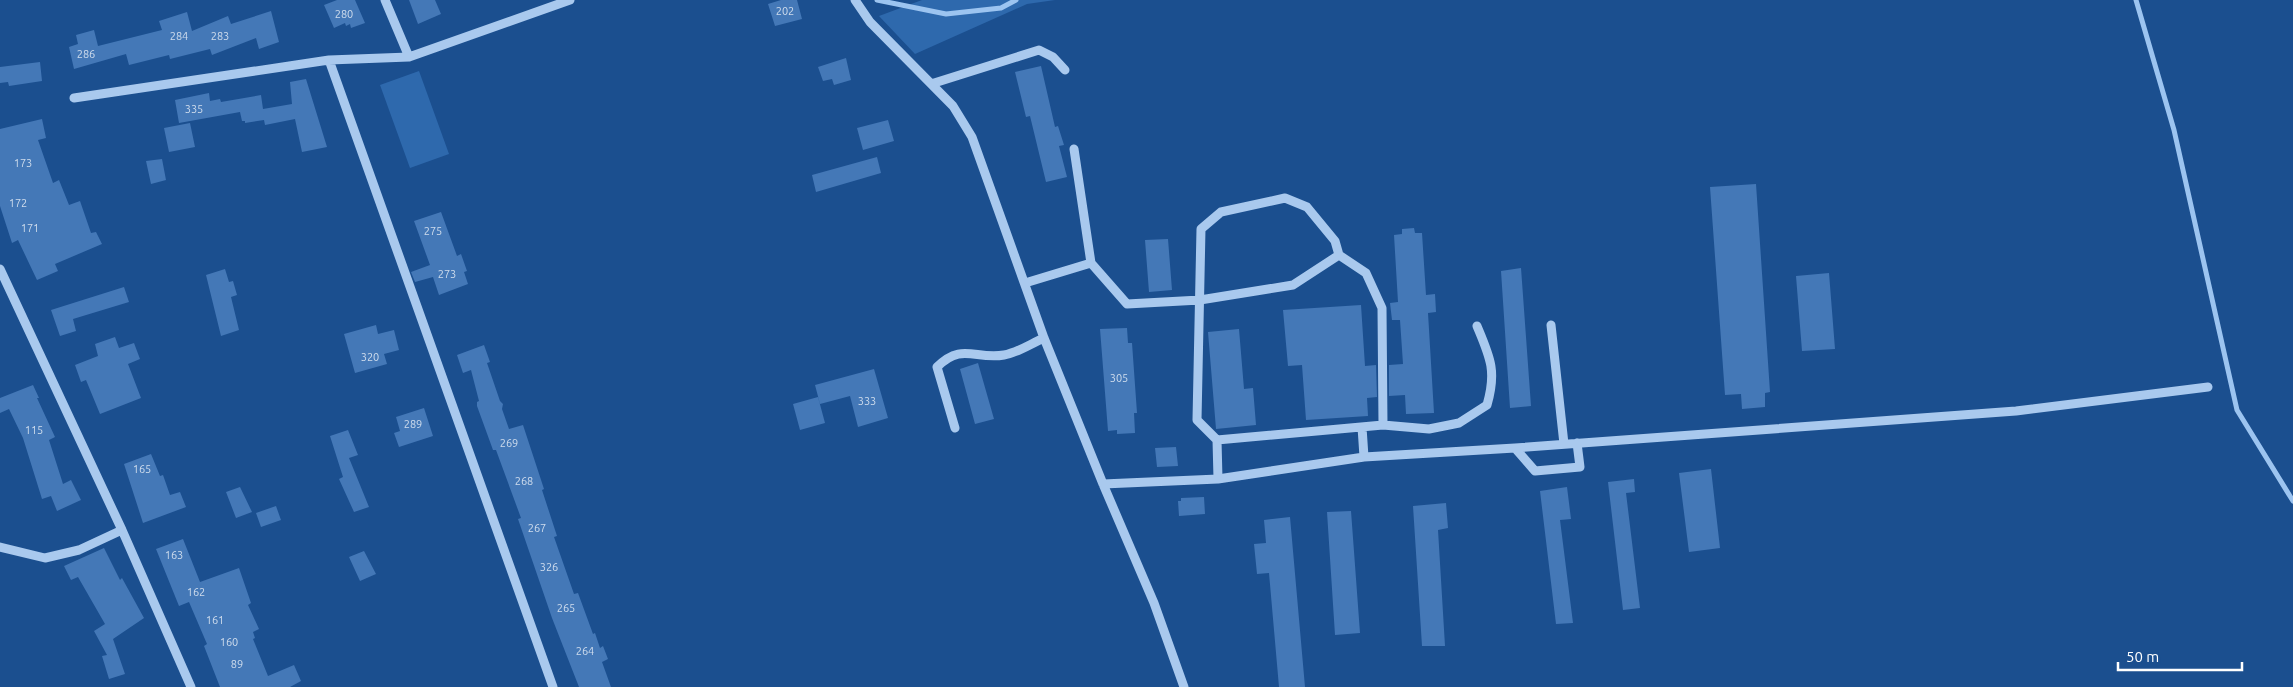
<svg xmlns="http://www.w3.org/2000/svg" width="2293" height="687" font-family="Ubuntu,sans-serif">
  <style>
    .green { fill: #2e69ad }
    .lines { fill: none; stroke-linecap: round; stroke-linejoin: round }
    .stream { stroke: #9cc4f0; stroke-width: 5 }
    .building { fill: #4478b7 }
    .minor { stroke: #a9c9ee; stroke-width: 9 }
    .labels { text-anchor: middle; stroke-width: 4.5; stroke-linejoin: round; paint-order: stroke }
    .number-label { font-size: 11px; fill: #d0dded }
  </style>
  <rect width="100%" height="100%" fill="#1b4f8f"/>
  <path class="green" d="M922 0H1055L1027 4 915 54 879 16Z
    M419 71 449 154 410 168 380 85Z"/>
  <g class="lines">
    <path class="stream" d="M877 0 946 14 1001 8 1016 0
      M2136 0 2174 130 2237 410 2293 501"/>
  </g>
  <path class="building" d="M337 0H355L365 23 351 28 350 24 346 26 345 23 334 28 324 5Z
    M409 0H435L441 14 418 24Z
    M781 0H797L802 19 775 26 768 4Z
    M271 11 279 42 259 49 256 38 212 55 210 49 170 59 169 55 129 65 126 54 74 69 69 47 78 44 76 35 94 30 98 46 162 30 159 21 187 12 192 31 228 16 231 24Z
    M846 58 851 80 834 85 832 79 823 81 818 67Z
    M40 62 42 81 9 86 8 82 0 83V67Z
    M1041 66 1055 127 1058 126 1064 145 1059 146 1067 177 1046 182 1030 116 1026 117 1015 72Z
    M306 79 327 147 302 152 295 119 265 125 264 120 245 123V121H242L240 112 179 123 175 100 209 93 210 101 220 99 221 102 261 95 263 109 292 104 290 82Z
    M42 119 46 138 38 140 53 183 59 180 69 205 80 201 91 233 96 232 102 244 55 264 58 271 37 280 18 240 12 243 0 206V129Z
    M888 120 894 141 863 150 857 128Z
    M190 123 195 147 169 152 164 128Z
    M877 157 881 173 816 192 812 175Z
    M162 159 166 180 151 184 146 161Z
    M1756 184 1770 392 1765 393V407L1742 409 1741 394 1725 395 1710 187Z
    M441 212 457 256 461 254 467 271 464 272 468 284 439 295 433 277 415 282 411 272 430 265 414 221Z
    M1414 228 1415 233H1422L1426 295 1435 294 1436 312 1428 313 1434 413 1406 414 1405 395 1389 396V365L1403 364 1400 320H1392L1390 303 1398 302 1394 235 1402 234V229Z
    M1168 239 1172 290 1149 292 1145 240Z
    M1521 268 1531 406 1510 408 1501 271Z
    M225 269 229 282 233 281 237 295 231 297 239 330 221 336 206 275Z
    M1829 273 1835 349 1802 351 1796 276Z
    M124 287 129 302 73 319 76 331 60 336 51 310Z
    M1361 305 1365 366 1376 365 1377 397 1367 398 1368 416 1306 420 1302 365 1288 366 1283 310Z
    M376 325 378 334 394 330 399 350 384 354 387 364 355 373 344 334Z
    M1127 328 1128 343H1132L1137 413H1134L1135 433 1117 434V430L1108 431 1100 329Z
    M1239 329 1244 389 1253 388 1256 425 1216 429 1208 332Z
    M115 337 119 348 134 343 140 359 128 364 141 398 100 414 86 380 81 382 75 365 98 356 95 344Z
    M484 345 490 362 487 363 500 401 503 404 502 409 509 429 523 425 544 489 542 490 557 536 554 537 574 594 578 593 593 634 595 633 600 648 603 646 608 659 602 662 611 687H579L552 618 518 519 521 518 496 450H493L477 406V402L479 401 471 370 463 373 457 355Z
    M978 363 994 419 975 424 960 369Z
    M874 369 888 418 858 427 850 396 820 404 815 385Z
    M33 385 39 398H37L55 437 49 440 63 484 71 480 81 500 57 511 51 496 42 499 23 438 9 409 0 413V398Z
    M818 397 825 423 800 430 793 404Z
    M424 408 433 436 399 447 394 433 400 431 396 417Z
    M348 430 358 455 349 458 369 507 354 512 339 479 343 477 330 436Z
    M1176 447 1178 466 1157 467 1155 448Z
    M151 454 160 476 163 475 170 495 180 492 186 507 143 523 124 464Z
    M1711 469 1720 548 1689 552 1679 473Z
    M1634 479 1635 492 1626 493 1640 608 1623 610 1608 482Z
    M240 487 252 512 236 518 226 492Z
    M1567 487 1571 519 1560 520 1573 623 1556 624 1540 491Z
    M1204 497 1205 514 1179 516 1178 501H1181V498Z
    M1446 503 1448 528 1438 530 1445 646H1422L1413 506Z
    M276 506 281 520 261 527 256 513Z
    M1351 511 1360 633 1335 635 1327 512Z
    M1290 517 1305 687H1279L1269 573 1257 574 1254 544 1266 543 1264 520Z
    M183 539 200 582 239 568 251 603 248 605 259 629 253 632 255 638 253 639 268 676 294 665 301 681 290 687H220L204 646 207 644 189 602 179 606 156 549Z
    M104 548 120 580 122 578 144 618 113 639 125 674 109 679 102 656 107 655 94 631 105 624 78 577 71 580 64 566Z
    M364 551 376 574 360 581 349 557Z"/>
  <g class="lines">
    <path class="minor" d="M385 0 409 57
      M855 0 870 22 953 106 972 137 1044 338 1103 484 1154 603 1184 687
      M329 60 409 57 570 0
      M931 84 1039 50 1053 57 1065 70
      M74 98 329 60 553 687
      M1074 149 1091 263 1127 304 1200 300 1293 285 1339 255 1335 241 1307 207 1285 198 1221 212 1201 229 1197 420 1217 440 1218 479
      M0 269 122 530 191 687
      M1025 283 1091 263
      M1551 325 1564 444
      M1383 425 1429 429 1459 423 1487 405C1497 371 1490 357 1477 326
      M1362 427 1364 457
      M955 428 937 367C962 342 975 360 1004 355 1017 353 1032 343 1044 338
      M1217 440 1383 425 1382 308 1366 273 1339 255
      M1515 448 1535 471 1580 467 1577 443
      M1103 484 1218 479 1364 457 1515 448 2016 411 2208 387
      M0 547 45 558 79 550 122 530"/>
  </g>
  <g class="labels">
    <g class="number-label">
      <text x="785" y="15">202</text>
      <text x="344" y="18">280</text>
      <text x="179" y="40">284</text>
      <text x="220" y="40">283</text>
      <text x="86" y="58">286</text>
      <text x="194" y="113">335</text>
      <text x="23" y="167">173</text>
      <text x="18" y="207">172</text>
      <text x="30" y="232">171</text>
      <text x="433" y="235">275</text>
      <text x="447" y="278">273</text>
      <text x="370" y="361">320</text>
      <text x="1119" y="382">305</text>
      <text x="867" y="405">333</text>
      <text x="413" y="428">289</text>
      <text x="34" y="434">115</text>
      <text x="509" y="447">269</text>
      <text x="142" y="473">165</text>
      <text x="524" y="485">268</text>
      <text x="537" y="532">267</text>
      <text x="174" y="559">163</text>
      <text x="549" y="571">326</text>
      <text x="196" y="596">162</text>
      <text x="566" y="612">265</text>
      <text x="215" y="624">161</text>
      <text x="229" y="646">160</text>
      <text x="585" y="655">264</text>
      <text x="237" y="668">89</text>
    </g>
  </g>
  <path d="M2118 662v8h124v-8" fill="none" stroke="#ffffff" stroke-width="2.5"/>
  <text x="2126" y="662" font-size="15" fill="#ffffff" stroke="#1b4f8f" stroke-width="4" paint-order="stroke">50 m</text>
</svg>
